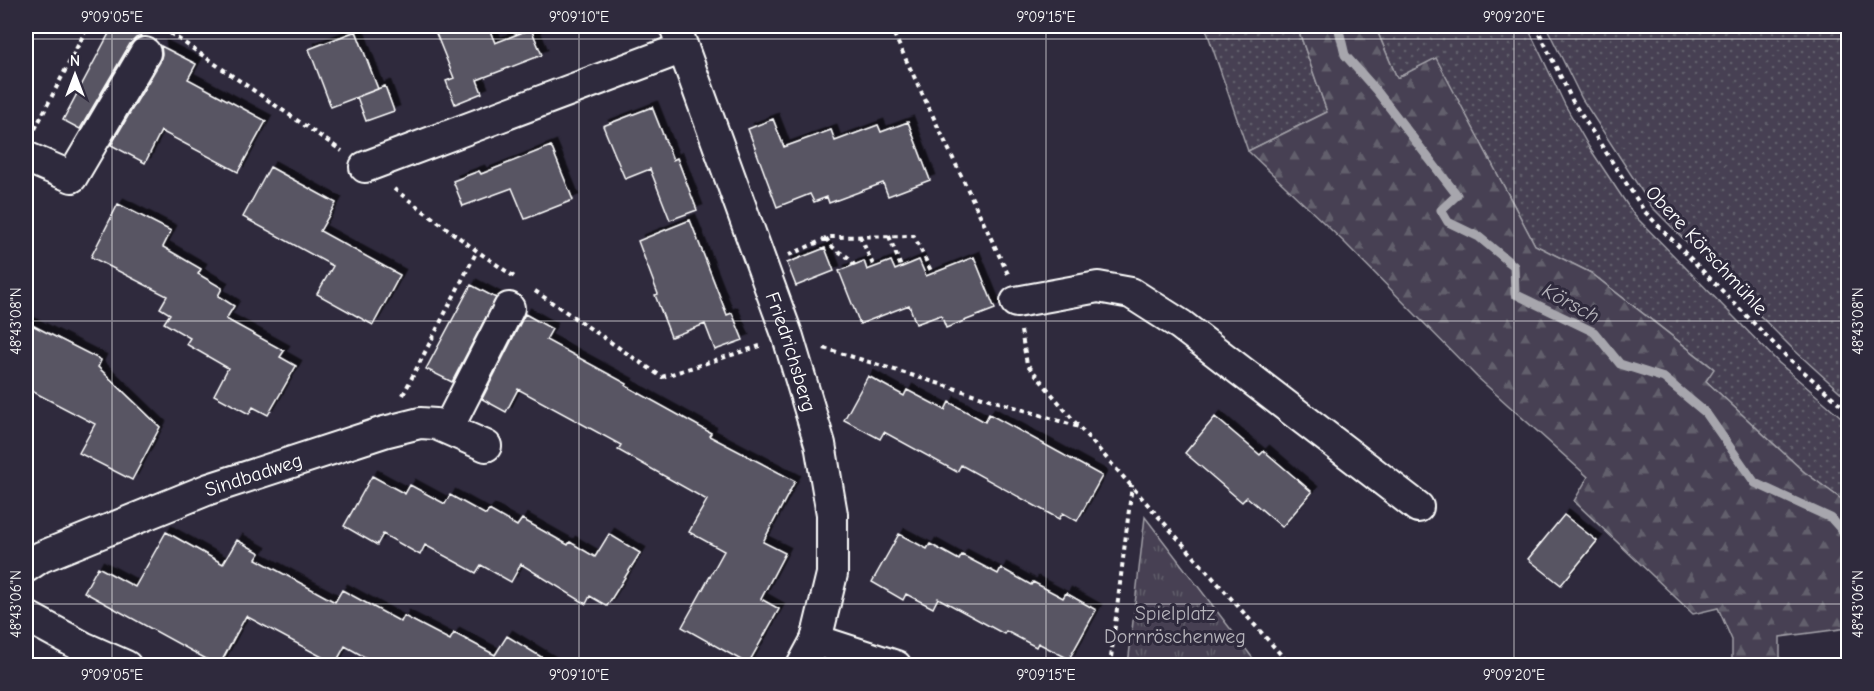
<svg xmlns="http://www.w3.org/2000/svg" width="1874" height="691" font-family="'Comic Neue',sans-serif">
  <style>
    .grass { fill: url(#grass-dots); stroke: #a2a0a8; stroke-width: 1.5 }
    .forest { fill: url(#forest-firs); stroke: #a2a0a8; stroke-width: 1.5 }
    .park { fill: url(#park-tufts); stroke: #a2a0a8; stroke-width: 1.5 }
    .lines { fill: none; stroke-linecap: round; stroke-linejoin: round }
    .stream { stroke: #a7a6ad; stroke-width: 9 }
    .building { fill: #595564; stroke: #fff; stroke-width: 1.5; filter: url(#shadow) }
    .minor-casing { stroke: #fff; stroke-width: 34 }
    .path { stroke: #fff; stroke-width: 4; stroke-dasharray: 4.5 4.5; stroke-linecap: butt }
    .minor { stroke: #2f2a3d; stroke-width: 30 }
    .ticks { fill: none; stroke: #fff; stroke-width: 1.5; stroke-opacity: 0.45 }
    .labels { text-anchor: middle; stroke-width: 6; stroke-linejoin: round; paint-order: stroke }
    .street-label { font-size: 20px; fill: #fff; stroke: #2f2a3d }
    .park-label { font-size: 20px; fill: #b5b3ba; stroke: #2f2a3d }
    .water-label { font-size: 21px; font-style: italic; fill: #b6b4bb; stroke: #2f2a3d }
    .neatline { fill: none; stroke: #fff; stroke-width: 2 }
    .ticks-label { font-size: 15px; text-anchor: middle; fill: #fff }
  </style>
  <defs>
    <pattern id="grass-dots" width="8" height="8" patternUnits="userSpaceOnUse" patternTransform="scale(1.5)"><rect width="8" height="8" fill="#464152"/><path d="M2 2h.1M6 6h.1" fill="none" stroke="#625e6c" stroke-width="1.8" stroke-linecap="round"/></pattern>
    <pattern id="forest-firs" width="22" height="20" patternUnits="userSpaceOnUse" patternTransform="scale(1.5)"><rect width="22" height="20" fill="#464152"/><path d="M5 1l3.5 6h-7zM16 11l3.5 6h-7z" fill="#625e6c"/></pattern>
    <pattern id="park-tufts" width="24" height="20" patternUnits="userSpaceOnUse" patternTransform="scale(1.5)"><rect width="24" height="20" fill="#464152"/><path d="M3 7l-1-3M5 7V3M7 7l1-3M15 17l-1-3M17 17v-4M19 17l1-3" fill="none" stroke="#625e6c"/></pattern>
    <filter id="shadow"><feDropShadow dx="5.5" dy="-5.5" stdDeviation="0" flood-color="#0009"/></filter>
  </defs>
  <rect width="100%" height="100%" fill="#2f2a3d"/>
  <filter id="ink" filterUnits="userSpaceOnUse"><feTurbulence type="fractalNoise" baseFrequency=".0167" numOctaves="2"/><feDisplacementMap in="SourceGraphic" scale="12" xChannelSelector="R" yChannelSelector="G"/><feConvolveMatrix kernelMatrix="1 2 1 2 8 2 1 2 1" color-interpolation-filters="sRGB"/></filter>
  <g filter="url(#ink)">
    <path class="grass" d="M1205 26H1297L1327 112 1248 151Z
      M1375 26H1527L1565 105 1589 147 1634 215 1779 363 1848 423V504L1803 471 1705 380 1713 368 1591 273 1535 245 1436 59 1397 78Z
      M1546 26H1848V399L1793 349 1652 207 1582 99Z"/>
    <path class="forest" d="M1297 26H1375L1397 78 1436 58 1535 245 1591 273 1714 369 1706 381 1803 471 1848 504V628L1780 637V665H1732V640L1718 608 1693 614 1574 501 1588 477 1477 377 1344 242 1248 151 1327 112Z"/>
    <path class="park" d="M1145 517 1258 665H1128Z"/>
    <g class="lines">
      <path class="stream" d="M1338 26 1345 55 1376 90 1457 195 1441 210 1448 222 1479 237 1514 266 1515 294 1594 332 1620 364 1664 378 1706 413 1755 483 1831 518 1848 537"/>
    </g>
    <path class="building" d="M113 26H122L142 36 136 38 130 44 80 129 63 120Z
      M433 26H488L495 43 531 29 542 55 477 80 482 93 455 104 446 81 454 78Z
      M356 31 378 89 331 107 309 49Z
      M161 46 196 64 188 79 266 121 238 172 161 131 145 163 111 145 160 62 162 54Z
      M385 86 394 111 366 121 357 97Z
      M652 107 673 160 677 158 697 210 670 220 650 169 625 179 603 126Z
      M773 119 784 147 831 130 835 141 878 125 881 132 908 122 930 180 888 196 883 183 829 203 827 197 814 202 810 194 777 207 748 129Z
      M551 146 573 200 525 219 512 188 463 206 453 181 479 171 481 174Z
      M270 167 336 203 320 231 400 275 373 325 317 294 333 266 243 217Z
      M118 204 171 231 163 247 201 269 198 274 222 288 218 296 234 306 226 319 284 351 280 357 296 366 268 415 253 407 249 414 214 395 228 368 186 344 190 338 164 323 170 314 160 308 167 296 91 257Z
      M690 220 727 315 732 313 743 340 715 350 705 324 671 337 655 295 658 294 638 241Z
      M825 248 834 271 796 286 787 263Z
      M974 257 995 309 946 328 941 315 916 324 909 305 860 324 839 271 864 261 867 270 891 261 895 270 919 260 926 276Z
      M471 285 496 298 452 382 426 369Z
      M525 314 552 329 546 340 627 384 626 386 711 433 709 436 795 481 763 542 785 553 761 599 779 609 748 664 682 627 724 551 689 532 707 500 618 450 621 445 518 389 506 412 482 399Z
      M26 322 101 360 98 367 160 427 132 480 79 453 95 424 26 388Z
      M868 376 904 396 907 390 945 410 949 402 985 422 989 414 1102 476 1077 521 1063 513 1059 519 961 465 957 472 884 432 880 439 844 420Z
      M1215 417 1260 455 1264 451 1312 492 1282 527 1247 497 1242 502 1185 453Z
      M372 476 405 494 410 485 445 504 450 495 486 515 489 510 517 526 522 519 568 545 570 542 595 557 609 534 640 553 607 606 590 596 586 604 521 564 511 582 481 565 476 573 425 545 420 555 383 534 377 545 344 526Z
      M1564 515 1597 541 1561 585 1528 559Z
      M166 532 223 564 237 540 260 553 256 559 335 602 342 590 401 622 404 616 450 640 454 633 495 655 507 636 556 666H381L345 646 335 664 246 616 219 666 84 592 98 567 135 587Z
      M899 534 927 549 930 544 959 560 962 555 998 574 1001 568 1031 585 1033 582 1063 598 1066 593 1096 610 1069 659 1038 643 1036 647 1006 631 1004 634 938 598 933 608 906 594 903 600 872 582Z"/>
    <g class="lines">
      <g class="minor-casing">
        <g id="minor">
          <path id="s1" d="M675 26 788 337 820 444 832 514V574L816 640 802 666"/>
          <path d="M26 157 72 177 145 53"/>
          <path d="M365 167 683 48"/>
          <path d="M1016 302 1098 287 1131 293 1181 325 1418 507"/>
          <path d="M448 428 509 308"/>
          <path id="s2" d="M26 567 41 557 209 489 384 432 420 423 436 424 486 446"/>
          <path d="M26 616 83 647 126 666"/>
          <path d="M816 640 896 666"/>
        </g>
      </g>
      <path class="path" d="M890 26 1008 274
        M1536 26 1573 102 1645 212 1786 356 1848 411
        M170 33 342 151
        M35 129 88 26
        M394 189 477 251 516 278
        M860 236 874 267
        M889 236 901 267
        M826 238C836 256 847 251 854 265
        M789 255 830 237 914 236 932 273
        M535 291 662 377 760 346
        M1021 331 1027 364 1079 427 1291 666
        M824 348 1079 427
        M403 395 477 251
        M1110 666 1132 485"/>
      <use href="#minor" class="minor"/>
    </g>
  </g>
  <path class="ticks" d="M112 26V666M579 26V666M1046 26V666M1514 26V666M26 39H1848M26 321H1848M26 604H1848"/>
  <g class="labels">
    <g class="street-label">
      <text transform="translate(1707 250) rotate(47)" y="7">Obere Körschmühle</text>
      <text dy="7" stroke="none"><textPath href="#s1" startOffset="346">Friedrichsberg</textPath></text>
      <text dy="7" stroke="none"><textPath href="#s2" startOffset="246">Sindbadweg</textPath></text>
    </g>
    <g class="park-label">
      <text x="1175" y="620">Spielplatz<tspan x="1175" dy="23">Dornröschenweg</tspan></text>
    </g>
    <g class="water-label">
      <text transform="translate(1571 303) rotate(28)" y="7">Körsch</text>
    </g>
  </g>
  <rect width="1874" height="691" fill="none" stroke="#2f2a3d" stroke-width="66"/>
  <g transform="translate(75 75)" stroke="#2f2a3d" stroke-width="4.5" paint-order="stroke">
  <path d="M0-4.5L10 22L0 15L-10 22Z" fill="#ffffff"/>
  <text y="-9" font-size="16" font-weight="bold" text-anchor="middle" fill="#ffffff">N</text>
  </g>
  <rect x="33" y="33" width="1808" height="625" class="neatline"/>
  <g class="ticks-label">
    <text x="112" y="22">9°09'05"E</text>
    <text x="579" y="22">9°09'10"E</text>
    <text x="1046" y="22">9°09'15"E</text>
    <text x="1514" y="22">9°09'20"E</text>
    <text transform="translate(16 321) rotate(-90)" y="5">48°43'08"N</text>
    <text transform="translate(1858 321) rotate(-90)" y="5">48°43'08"N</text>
    <text transform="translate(16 604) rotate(-90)" y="5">48°43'06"N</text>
    <text transform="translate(1858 604) rotate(-90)" y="5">48°43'06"N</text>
    <text x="112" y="680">9°09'05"E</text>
    <text x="579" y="680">9°09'10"E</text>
    <text x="1046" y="680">9°09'15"E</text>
    <text x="1514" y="680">9°09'20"E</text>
  </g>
</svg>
